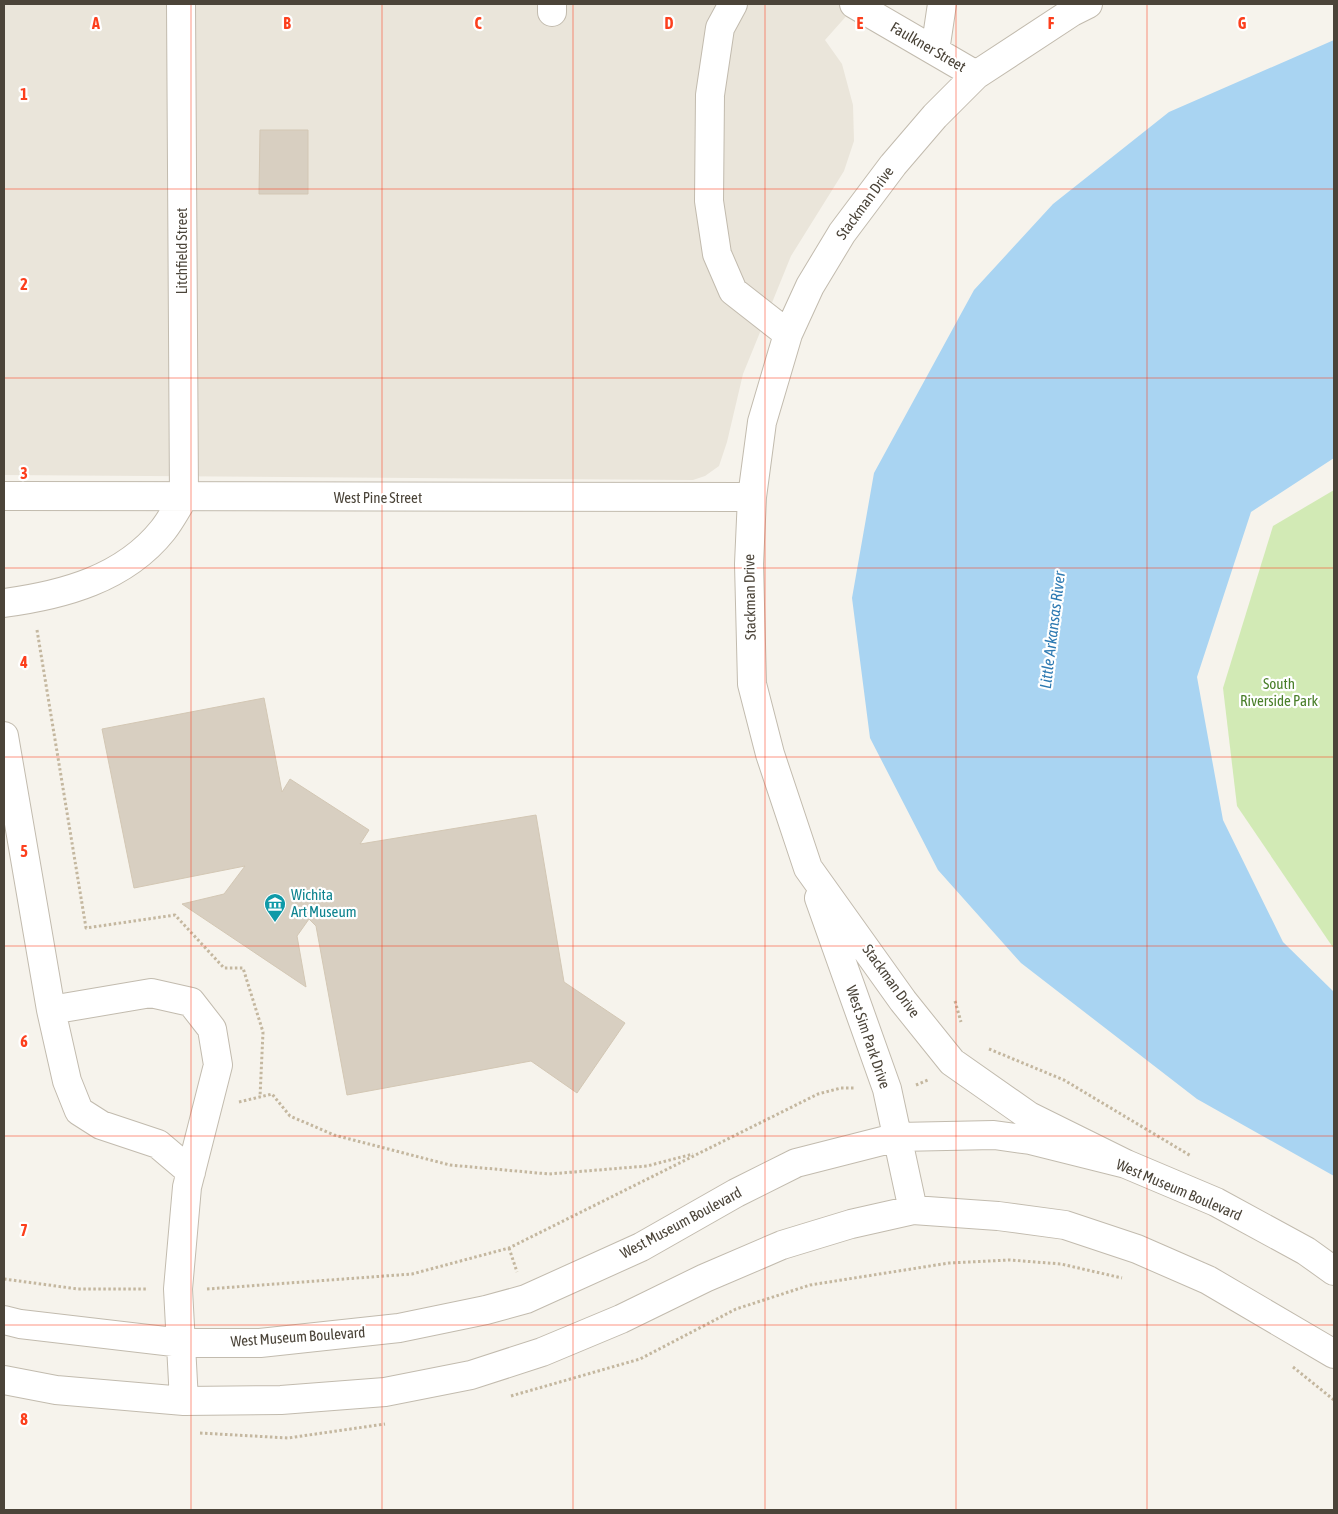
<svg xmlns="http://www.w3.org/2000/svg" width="1338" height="1514" font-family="'Asap Condensed',sans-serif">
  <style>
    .residential { fill: #eae5da }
    .green { fill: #d2eab5 }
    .water { fill: #a9d4f2 }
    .building { fill: #d8cfc1; stroke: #d3c7b4 }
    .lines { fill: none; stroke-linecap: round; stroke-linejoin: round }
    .minor-casing { stroke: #c2bbae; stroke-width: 30 }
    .path { stroke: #c4b79f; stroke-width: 3; stroke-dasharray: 2.5 2.5; stroke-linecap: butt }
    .minor { stroke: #fff; stroke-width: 28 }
    .grid { fill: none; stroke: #fc3f1d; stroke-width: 1; stroke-opacity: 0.55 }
    .labels { text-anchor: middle; stroke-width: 4.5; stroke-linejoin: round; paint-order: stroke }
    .street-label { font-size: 15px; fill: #4b4439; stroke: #fff }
    .park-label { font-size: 15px; fill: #4a7f2a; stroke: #fff }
    .culture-label { font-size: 15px; fill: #0d838f; stroke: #fff; text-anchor: start }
    .water-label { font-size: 16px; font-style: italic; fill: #2e7ab2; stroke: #fff }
    .grid-label { font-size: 16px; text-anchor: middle; font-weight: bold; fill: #fc3f1d; stroke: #fff; stroke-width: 4.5; stroke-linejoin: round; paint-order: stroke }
  </style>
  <rect width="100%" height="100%" fill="#f6f3ec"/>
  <path class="residential" d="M4 4H857L825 40 842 64 853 105 854 141 844 171 791 256 743 374 727 442 719 466 705 476 693 480 4 475Z"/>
  <path class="green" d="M1334 490V949L1237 806 1223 688 1273 526Z"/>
  <path class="water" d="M1334 40V458L1251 512 1197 677 1223 820 1283 942 1334 992V1176L1197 1099 1021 963 938 870 870 738 852 598 874 473 974 290 1053 204 1169 112Z"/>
  <path class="building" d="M260 130H308V194H259Z
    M264 698 282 792 290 779 369 830 360 844 536 815 564 982 625 1023 577 1093 531 1061 347 1095 316 926 309 919 297 936 306 987 182 904 224 894 245 866 134 888 102 729Z"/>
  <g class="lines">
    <g class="minor-casing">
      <path id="minor" d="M552 4V12
        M733 4 720 28 710 95 709 201 717 254 733 291 788 334
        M854 4 976 75
        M1088 4 1072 12 976 75 935 116 893 165 842 233 810 286 788 334 762 422 752 497 749 564 752 684 770 754 808 868 903 1001 952 1062 1029 1116 1126 1164
        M935 51 942 4
        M4 496 752 497
        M4 603C63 595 124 579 163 530 171 520 177 508 184 497L181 4
        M4 736 51 1010 151 993 191 1002 212 1029 218 1065 187 1187 178 1289 184 1401
        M819 898 887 1089 913 1210
        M51 1010 67 1081 79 1111 101 1125 158 1144 191 1172
        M4 1320 20 1324 182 1343H260L399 1328 486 1310 526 1299 641 1247 736 1193 796 1163 898 1137 994 1135 1030 1140 1126 1164 1216 1202 1306 1251 1334 1271
        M4 1380 56 1390 184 1401 281 1400 385 1392 471 1375 542 1352 621 1319 705 1278 782 1245 851 1224 913 1210 998 1216 1065 1225 1137 1249 1208 1280 1334 1354"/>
    </g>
    <path class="path" d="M37 630 86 928 175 915 224 968H243L263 1032 260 1097
      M955 1001 961 1022
      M989 1049 1064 1080 1191 1156
      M916 1085 928 1080
      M239 1102 272 1094 290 1116 334 1135 450 1165 549 1174 647 1166 693 1154
      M509 1248 517 1272
      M4 1279 78 1289H148
      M207 1289 412 1274 509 1248 818 1094 841 1088H855
      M1293 1367 1334 1400
      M511 1396 640 1359 736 1309 810 1285 949 1263 1010 1260 1061 1264 1122 1278
      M200 1433 288 1438 385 1424"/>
    <use href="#minor" class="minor"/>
  </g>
  <path class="grid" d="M191 4V1510M382 4V1510M573 4V1510M765 4V1510M956 4V1510M1147 4V1510M4 189H1334M4 378H1334M4 568H1334M4 757H1334M4 946H1334M4 1136H1334M4 1325H1334"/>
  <defs>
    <g id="museum-pin" transform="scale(1.125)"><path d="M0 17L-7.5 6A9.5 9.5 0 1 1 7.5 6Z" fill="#0f9aa8" stroke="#fff"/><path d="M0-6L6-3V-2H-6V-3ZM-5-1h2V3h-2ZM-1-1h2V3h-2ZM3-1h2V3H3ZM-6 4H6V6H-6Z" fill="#fff"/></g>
  </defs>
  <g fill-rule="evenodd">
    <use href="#museum-pin" x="275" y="904"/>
  </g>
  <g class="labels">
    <g class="street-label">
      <text transform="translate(928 47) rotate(30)" y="5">Faulkner Street</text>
      <text transform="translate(865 203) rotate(-54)" y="5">Stackman Drive</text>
      <text transform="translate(182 251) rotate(-90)" y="5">Litchfield Street</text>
      <text x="378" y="503">West Pine Street</text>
      <text transform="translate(750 597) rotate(-91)" y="5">Stackman Drive</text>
      <text transform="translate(891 981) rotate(54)" y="5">Stackman Drive</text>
      <text transform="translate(868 1037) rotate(71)" y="5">West Sim Park Drive</text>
      <text transform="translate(1179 1190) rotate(23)" y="5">West Museum Boulevard</text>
      <text transform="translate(681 1223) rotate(-28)" y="5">West Museum Boulevard</text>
      <text transform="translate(298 1337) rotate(-4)" y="5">West Museum Boulevard</text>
    </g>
    <g class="park-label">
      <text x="1279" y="689">South<tspan x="1279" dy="17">Riverside Park</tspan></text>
    </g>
    <g class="culture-label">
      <text x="291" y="900">Wichita<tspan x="291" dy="17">Art Museum</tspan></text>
    </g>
    <g class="water-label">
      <text transform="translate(1052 630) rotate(-83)" y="6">Little Arkansas River</text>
    </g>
  </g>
  <g class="grid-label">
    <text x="96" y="29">A</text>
    <text x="287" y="29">B</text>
    <text x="478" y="29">C</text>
    <text x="669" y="29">D</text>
    <text x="860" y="29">E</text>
    <text x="1051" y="29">F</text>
    <text x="1242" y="29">G</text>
    <text x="24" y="100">1</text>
    <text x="24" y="290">2</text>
    <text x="24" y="479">3</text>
    <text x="24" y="668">4</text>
    <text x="24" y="857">5</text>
    <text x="24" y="1047">6</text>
    <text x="24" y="1236">7</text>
    <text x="24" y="1425">8</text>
  </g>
  <rect width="1338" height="1514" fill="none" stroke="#4b4439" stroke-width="10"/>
</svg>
